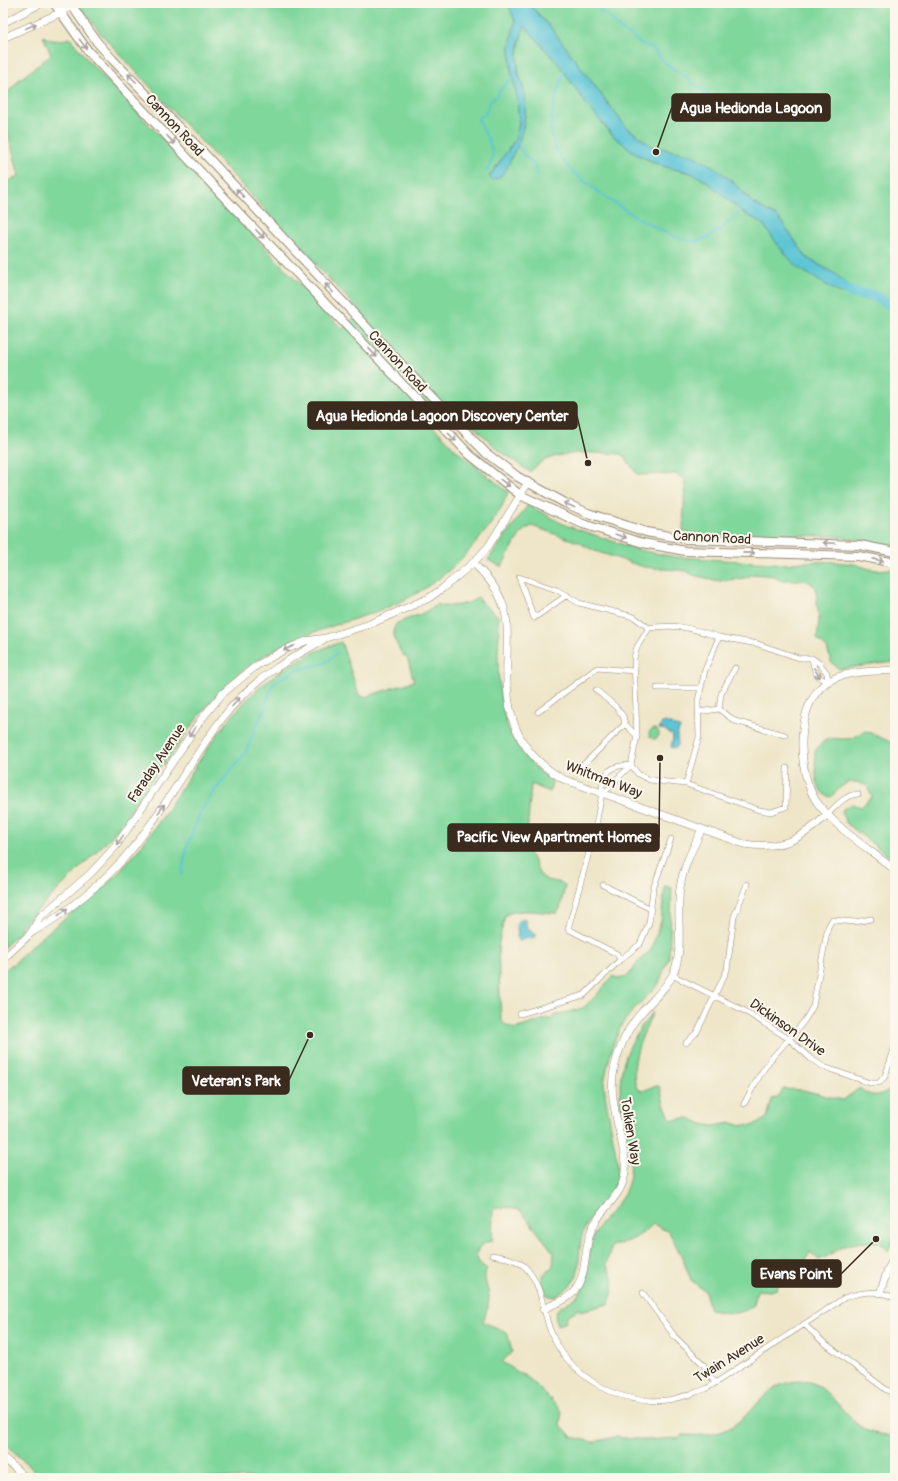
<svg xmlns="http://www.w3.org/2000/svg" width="898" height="1481" font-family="Pangolin,sans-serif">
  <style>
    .green { fill: #80d79c; stroke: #5e805d }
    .water { fill: #5bc5d6; stroke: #4b787a }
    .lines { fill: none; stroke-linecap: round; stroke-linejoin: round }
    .stream { stroke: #5bc5d6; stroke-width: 2 }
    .river { stroke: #5bc5d6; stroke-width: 11 }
    .minor-casing { stroke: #958874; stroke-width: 6 }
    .tertiary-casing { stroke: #958874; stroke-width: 8 }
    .secondary-casing { stroke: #958874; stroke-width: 8 }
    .primary-casing { stroke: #958874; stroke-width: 10 }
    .minor { stroke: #fff; stroke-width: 5 }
    .tertiary { stroke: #fff; stroke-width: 7 }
    .secondary { stroke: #fff; stroke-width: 7 }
    .primary { stroke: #fff; stroke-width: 8 }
    .oneway { stroke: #a79f9a }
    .labels { text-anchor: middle; stroke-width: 4; stroke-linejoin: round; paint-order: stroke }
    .street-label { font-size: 14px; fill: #3b2a1e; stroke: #fbf7ec }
    .leader { fill: none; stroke: #3b2a1e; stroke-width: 1.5 }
    .callout-dot { fill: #3b2a1e; stroke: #fbf7ec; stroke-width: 1.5 }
    .callout { fill: #3b2a1e; stroke: #3b2a1e; stroke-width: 1.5 }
    .callout-label { font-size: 15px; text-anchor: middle; font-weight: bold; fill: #fff }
  </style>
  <rect width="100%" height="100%" fill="#fbf7ec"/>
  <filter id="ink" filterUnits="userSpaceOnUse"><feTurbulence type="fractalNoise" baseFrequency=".025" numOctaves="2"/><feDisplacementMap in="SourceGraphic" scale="8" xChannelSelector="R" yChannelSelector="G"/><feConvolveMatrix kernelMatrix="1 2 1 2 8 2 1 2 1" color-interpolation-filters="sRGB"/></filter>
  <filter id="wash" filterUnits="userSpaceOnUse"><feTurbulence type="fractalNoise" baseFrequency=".012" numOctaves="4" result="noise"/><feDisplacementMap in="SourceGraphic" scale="16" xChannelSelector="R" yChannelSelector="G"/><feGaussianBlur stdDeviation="0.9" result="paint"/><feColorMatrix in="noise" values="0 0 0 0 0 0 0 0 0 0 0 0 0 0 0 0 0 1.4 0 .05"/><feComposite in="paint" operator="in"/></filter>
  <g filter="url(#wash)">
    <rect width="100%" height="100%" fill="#efe6c9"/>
    <path class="green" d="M77 3H508L515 21 510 46 511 68 517 97 519 124 515 140 489 177 503 174C515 149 529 124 525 95 524 88 521 81 519 74 516 57 519 41 525 25L561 67 584 101 612 135 638 155 662 166 691 173 706 181 744 213 763 224 781 249 819 280 838 292 837 275 807 258 778 217 753 203 733 182 690 154 653 147 625 126 551 28 528 3H895V546L834 536 709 535 683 532 685 479 675 474 638 475 622 454C596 453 570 450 545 460 539 463 534 468 530 472L500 451 448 403 429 422 456 450 508 492C502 510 491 524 479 539 456 568 423 594 388 607 351 622 310 630 274 650 223 678 196 719 164 765V761L125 820 110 838 19 929H23L3 948V184L19 176 3 113V98L19 80 51 55 43 36C52 42 60 41 70 38L87 59 342 329 360 312 102 35Z
      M528 505 565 525 639 550 676 557 787 564C808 560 832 561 853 564 861 565 868 570 877 570 883 570 888 568 895 570V662L839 669 831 662 827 648 817 639 819 621 816 591 813 584 805 580H779L774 576 754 574 744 578 719 581 693 575 686 571 644 567 595 551 583 545 581 543 532 526C529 528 525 529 523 531 520 534 503 563 502 567L488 560Z
      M478 597 482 603 498 616C500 630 498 644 498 658 499 713 506 747 552 781L550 792 531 784 526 849 533 859 540 875 547 880 562 883 565 886 560 909 557 913C539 913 522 907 505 915L498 946 501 1020 506 1025 515 1029 549 1018 550 1020 553 1019V1016L583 1008 595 997 613 976 618 979 627 977 640 960 651 950 661 921 665 886 672 888 669 958 658 985 634 1009 622 1024 614 1042 608 1064 604 1083 606 1100 618 1165C618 1199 597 1202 585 1228 577 1243 582 1261 576 1277 572 1286 562 1292 554 1297L547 1295 541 1277 553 1266 554 1253 520 1210 506 1207 493 1209 492 1241C482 1242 472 1252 479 1262 481 1265 485 1267 487 1269 481 1279 490 1289 489 1300 488 1308 485 1315 483 1322L507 1332 512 1352 502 1362 531 1380 562 1411 560 1424 572 1437 594 1442 615 1437 646 1440 679 1438 682 1435C700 1436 721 1436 737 1423 760 1405 769 1380 804 1381 828 1382 846 1422 868 1431 876 1434 887 1435 895 1436V1478H42L3 1442V972L12 964 13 965C44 929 89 905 121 870 199 785 219 681 341 642L359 695 365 697 414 681 407 657 402 654 394 639V628L397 623 421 614 439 604 440 606C449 607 471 605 478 597Z
      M649 734a5 5 0 1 1 10 0a5 5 0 1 1-10 0Z
      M866 731 895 744V861L846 823 842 814 843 809 852 804 861 807 872 797 867 786C847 777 844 784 831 797 813 795 816 765 815 751 830 731 832 742 852 738 857 737 860 732 866 731Z
      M653 1012C643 1034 628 1064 637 1089L643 1091 656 1085 660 1087 664 1104 671 1120 689 1118 702 1124 714 1126 731 1123 752 1126 767 1118 772 1099 780 1095 783 1089 803 1090 843 1100 860 1088C870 1099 882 1096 892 1087L895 1089V1237L888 1251 879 1242C866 1242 850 1242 838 1249 831 1254 827 1257 819 1260L810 1252 800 1270 782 1276 777 1289 770 1291 757 1290 754 1305C737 1317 730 1313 710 1310L705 1291 691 1280 681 1255 669 1232 653 1224C640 1237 629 1242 612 1246L606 1264C615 1280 616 1288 608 1304L581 1311 578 1309 567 1316 565 1323 557 1325C550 1304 567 1307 578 1295 593 1277 586 1257 593 1237 601 1218 620 1207 627 1187 634 1169 629 1151 625 1133 615 1081 618 1054 653 1012Z"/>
    <path class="water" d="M508 3H528L551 28 625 126 653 147 690 154 713 166 733 182 753 203 778 217 807 258 837 275 861 299 838 292 798 268 781 249 763 224 744 213 706 181 691 173 662 166 638 155 612 135 584 101 561 67 525 26C518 40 516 59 519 75 521 82 524 89 525 96 527 114 523 131 517 148L515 150C509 161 506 178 492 180L489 177 515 140 519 124 517 97 511 70 510 46 515 21Z
      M666 722 680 728 677 735 678 745 676 748 671 747 673 738 672 734 668 733 666 730 659 729 662 723Z
      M525 919 527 929 534 933 535 936 533 939 526 938 519 941 517 938 518 932 516 925 519 921Z"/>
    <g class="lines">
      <path class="stream" d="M596 3 602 13 606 14 620 29 632 36 642 45 651 47 664 62 686 77 725 108 746 118
        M565 70C558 90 547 120 553 141 556 152 562 161 570 169 590 189 668 242 695 241 713 240 730 221 742 209
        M517 142 525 156 533 162 538 176
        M486 171C501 154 486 137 478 119L479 117 486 114 489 102 497 96 499 91 514 76
        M182 875 186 849 201 811 213 793 246 752 254 730 264 711 271 687 281 678 297 670 325 663 337 653"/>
      <path class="river" d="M843 287 853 293 875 296 895 308"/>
    </g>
  </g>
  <g filter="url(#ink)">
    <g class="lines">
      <g class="minor-casing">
        <path id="minor" d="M567 595 534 618 519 577 557 590 579 603 634 617 649 628C676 623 693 629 719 637
          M657 688H701
          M596 690 615 706 623 716 625 724 637 736
          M719 709 735 721 785 735
          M538 712 597 668 634 671
          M698 712 719 709 721 694 735 668
          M583 765 625 724
          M631 765C611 765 601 772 602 793L611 787 616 780 631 765 637 736 634 658 637 647 649 628
          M631 765 638 774 650 780 686 784 759 810 771 812 786 807 787 768
          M686 784 699 737 698 701 705 670 719 637 758 644 799 658H812L820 664 827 673 828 682C816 678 814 670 812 658
          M828 814C837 805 845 795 858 794
          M603 885 651 909
          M620 960 640 944 649 923 653 889 671 839
          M672 975 743 1010 789 1039 811 1059 824 1067 870 1083H879L885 1076 895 1047
          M520 1014 584 995 620 960 617 954 568 929 595 830 602 793
          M686 1043 697 1032 727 970 734 917 747 884
          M744 1104C752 1089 760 1073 771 1059 785 1042 803 1027 813 1006L828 927 832 920 855 922 871 919
          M492 1255C503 1257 518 1259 526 1268 541 1283 543 1310 550 1330 568 1376 619 1406 667 1400 681 1398 693 1393 706 1389L844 1298C863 1291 876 1290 895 1298
          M643 1293 675 1337 703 1364 715 1383
          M804 1324 822 1341 885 1389 895 1394"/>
      </g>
      <g class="tertiary-casing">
        <path id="tertiary" d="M3 23 42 3
          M3 38 60 13 72 5
          M473 563C485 574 498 589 503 605 509 622 507 641 507 659 505 712 514 751 563 779L744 844C782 850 800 840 828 814
          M895 670C876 671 853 671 835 678 793 694 795 775 819 805 840 831 869 849 895 870
          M880 1293 888 1269 895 1256
          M543 1309C556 1303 568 1300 576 1289 587 1274 584 1248 591 1231 601 1205 628 1195 625 1163 622 1129 606 1099 615 1065 620 1045 628 1027 642 1012 653 999 667 988 674 972 684 947 676 915 680 888 683 867 693 848 702 829"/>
      </g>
      <g class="secondary-casing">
        <path id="secondary" d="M520 495 528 483
          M31 933C64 915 107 880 131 850 151 826 168 799 185 773 203 746 220 717 243 695 267 671 294 657 323 640
          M3 959 30 934 40 917 90 874 116 846 200 721 222 694 256 666 282 651 306 641 326 638 370 624 429 598 443 588 473 563 488 547 518 499
          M3 1457 26 1478"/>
      </g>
      <g class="primary-casing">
        <path id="primary" d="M54 3 88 51 221 194 470 455 520 495 583 524 643 543 685 551 858 556 895 563
          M70 3 97 42 113 60 200 149 444 410 486 453 518 477 565 503 588 513 646 532 686 539 860 545 895 552"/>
      </g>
      <use href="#minor" class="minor"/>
      <use href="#tertiary" class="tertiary"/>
      <use href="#secondary" class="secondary"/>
      <use href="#primary" class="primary"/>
    </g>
    <defs><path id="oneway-shaft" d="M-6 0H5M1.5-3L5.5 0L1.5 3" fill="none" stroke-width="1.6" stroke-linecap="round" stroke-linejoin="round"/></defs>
    <g class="oneway">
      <use href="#oneway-shaft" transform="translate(31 26) rotate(-24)"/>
      <use href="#oneway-shaft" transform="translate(83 44) rotate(53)"/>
      <use href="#oneway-shaft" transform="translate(132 78) rotate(-135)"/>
      <use href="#oneway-shaft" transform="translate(171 140) rotate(47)"/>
      <use href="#oneway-shaft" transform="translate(240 193) rotate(-133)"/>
      <use href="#oneway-shaft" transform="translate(260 234) rotate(46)"/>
      <use href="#oneway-shaft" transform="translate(329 288) rotate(-133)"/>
      <use href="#oneway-shaft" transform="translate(373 353) rotate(47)"/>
      <use href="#oneway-shaft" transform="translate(452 437) rotate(45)"/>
      <use href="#oneway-shaft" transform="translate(505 483) rotate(37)"/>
      <use href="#oneway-shaft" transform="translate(569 505) rotate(-156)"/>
      <use href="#oneway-shaft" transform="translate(621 536) rotate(18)"/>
      <use href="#oneway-shaft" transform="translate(829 543) rotate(-177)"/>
      <use href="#oneway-shaft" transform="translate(749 553) rotate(1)"/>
      <use href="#oneway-shaft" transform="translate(878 560) rotate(11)"/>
      <use href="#oneway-shaft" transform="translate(289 648) rotate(156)"/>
      <use href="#oneway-shaft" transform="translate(817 673) rotate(60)"/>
      <use href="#oneway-shaft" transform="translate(236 702) rotate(-49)"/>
      <use href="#oneway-shaft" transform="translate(192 732) rotate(123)"/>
      <use href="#oneway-shaft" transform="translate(161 809) rotate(-56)"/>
      <use href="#oneway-shaft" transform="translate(120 840) rotate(125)"/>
      <use href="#oneway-shaft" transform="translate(63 912) rotate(-38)"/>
    </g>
  </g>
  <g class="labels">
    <g class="street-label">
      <text transform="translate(175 125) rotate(47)" y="5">Cannon Road</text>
      <text transform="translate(398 361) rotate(47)" y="5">Cannon Road</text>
      <text transform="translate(712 537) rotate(3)" y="5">Cannon Road</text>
      <text transform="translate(156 763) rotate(-56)" y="5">Faraday Avenue</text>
      <text transform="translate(604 779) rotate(21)" y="5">Whitman Way</text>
      <text transform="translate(788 1027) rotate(35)" y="5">Dickinson Drive</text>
      <text transform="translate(631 1131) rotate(81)" y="5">Tolkien Way</text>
      <text transform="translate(729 1358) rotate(-32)" y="5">Twain Avenue</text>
    </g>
  </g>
  <path class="leader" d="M656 152L672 107M588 463L577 416M660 758L659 837M310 1035L289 1080M876 1239L841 1274"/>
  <g class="callout-dot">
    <circle cx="656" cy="152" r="4"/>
    <circle cx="588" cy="463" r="4"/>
    <circle cx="660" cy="758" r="4"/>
    <circle cx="310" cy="1035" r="4"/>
    <circle cx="876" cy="1239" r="4"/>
  </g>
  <g class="callout">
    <rect x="672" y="94" width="158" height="27" rx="4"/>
    <rect x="308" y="402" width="269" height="27" rx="4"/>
    <rect x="448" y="824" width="211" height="27" rx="4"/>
    <rect x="183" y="1067" width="106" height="27" rx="4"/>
    <rect x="752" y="1260" width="89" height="27" rx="4"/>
  </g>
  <g class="callout-label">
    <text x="751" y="113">Agua Hedionda Lagoon</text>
    <text x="442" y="421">Agua Hedionda Lagoon Discovery Center</text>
    <text x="554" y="842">Pacific View Apartment Homes</text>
    <text x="236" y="1086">Veteran's Park</text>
    <text x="796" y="1279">Evans Point</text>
  </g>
  <rect width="898" height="1481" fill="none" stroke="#fbf7ec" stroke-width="16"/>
</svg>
